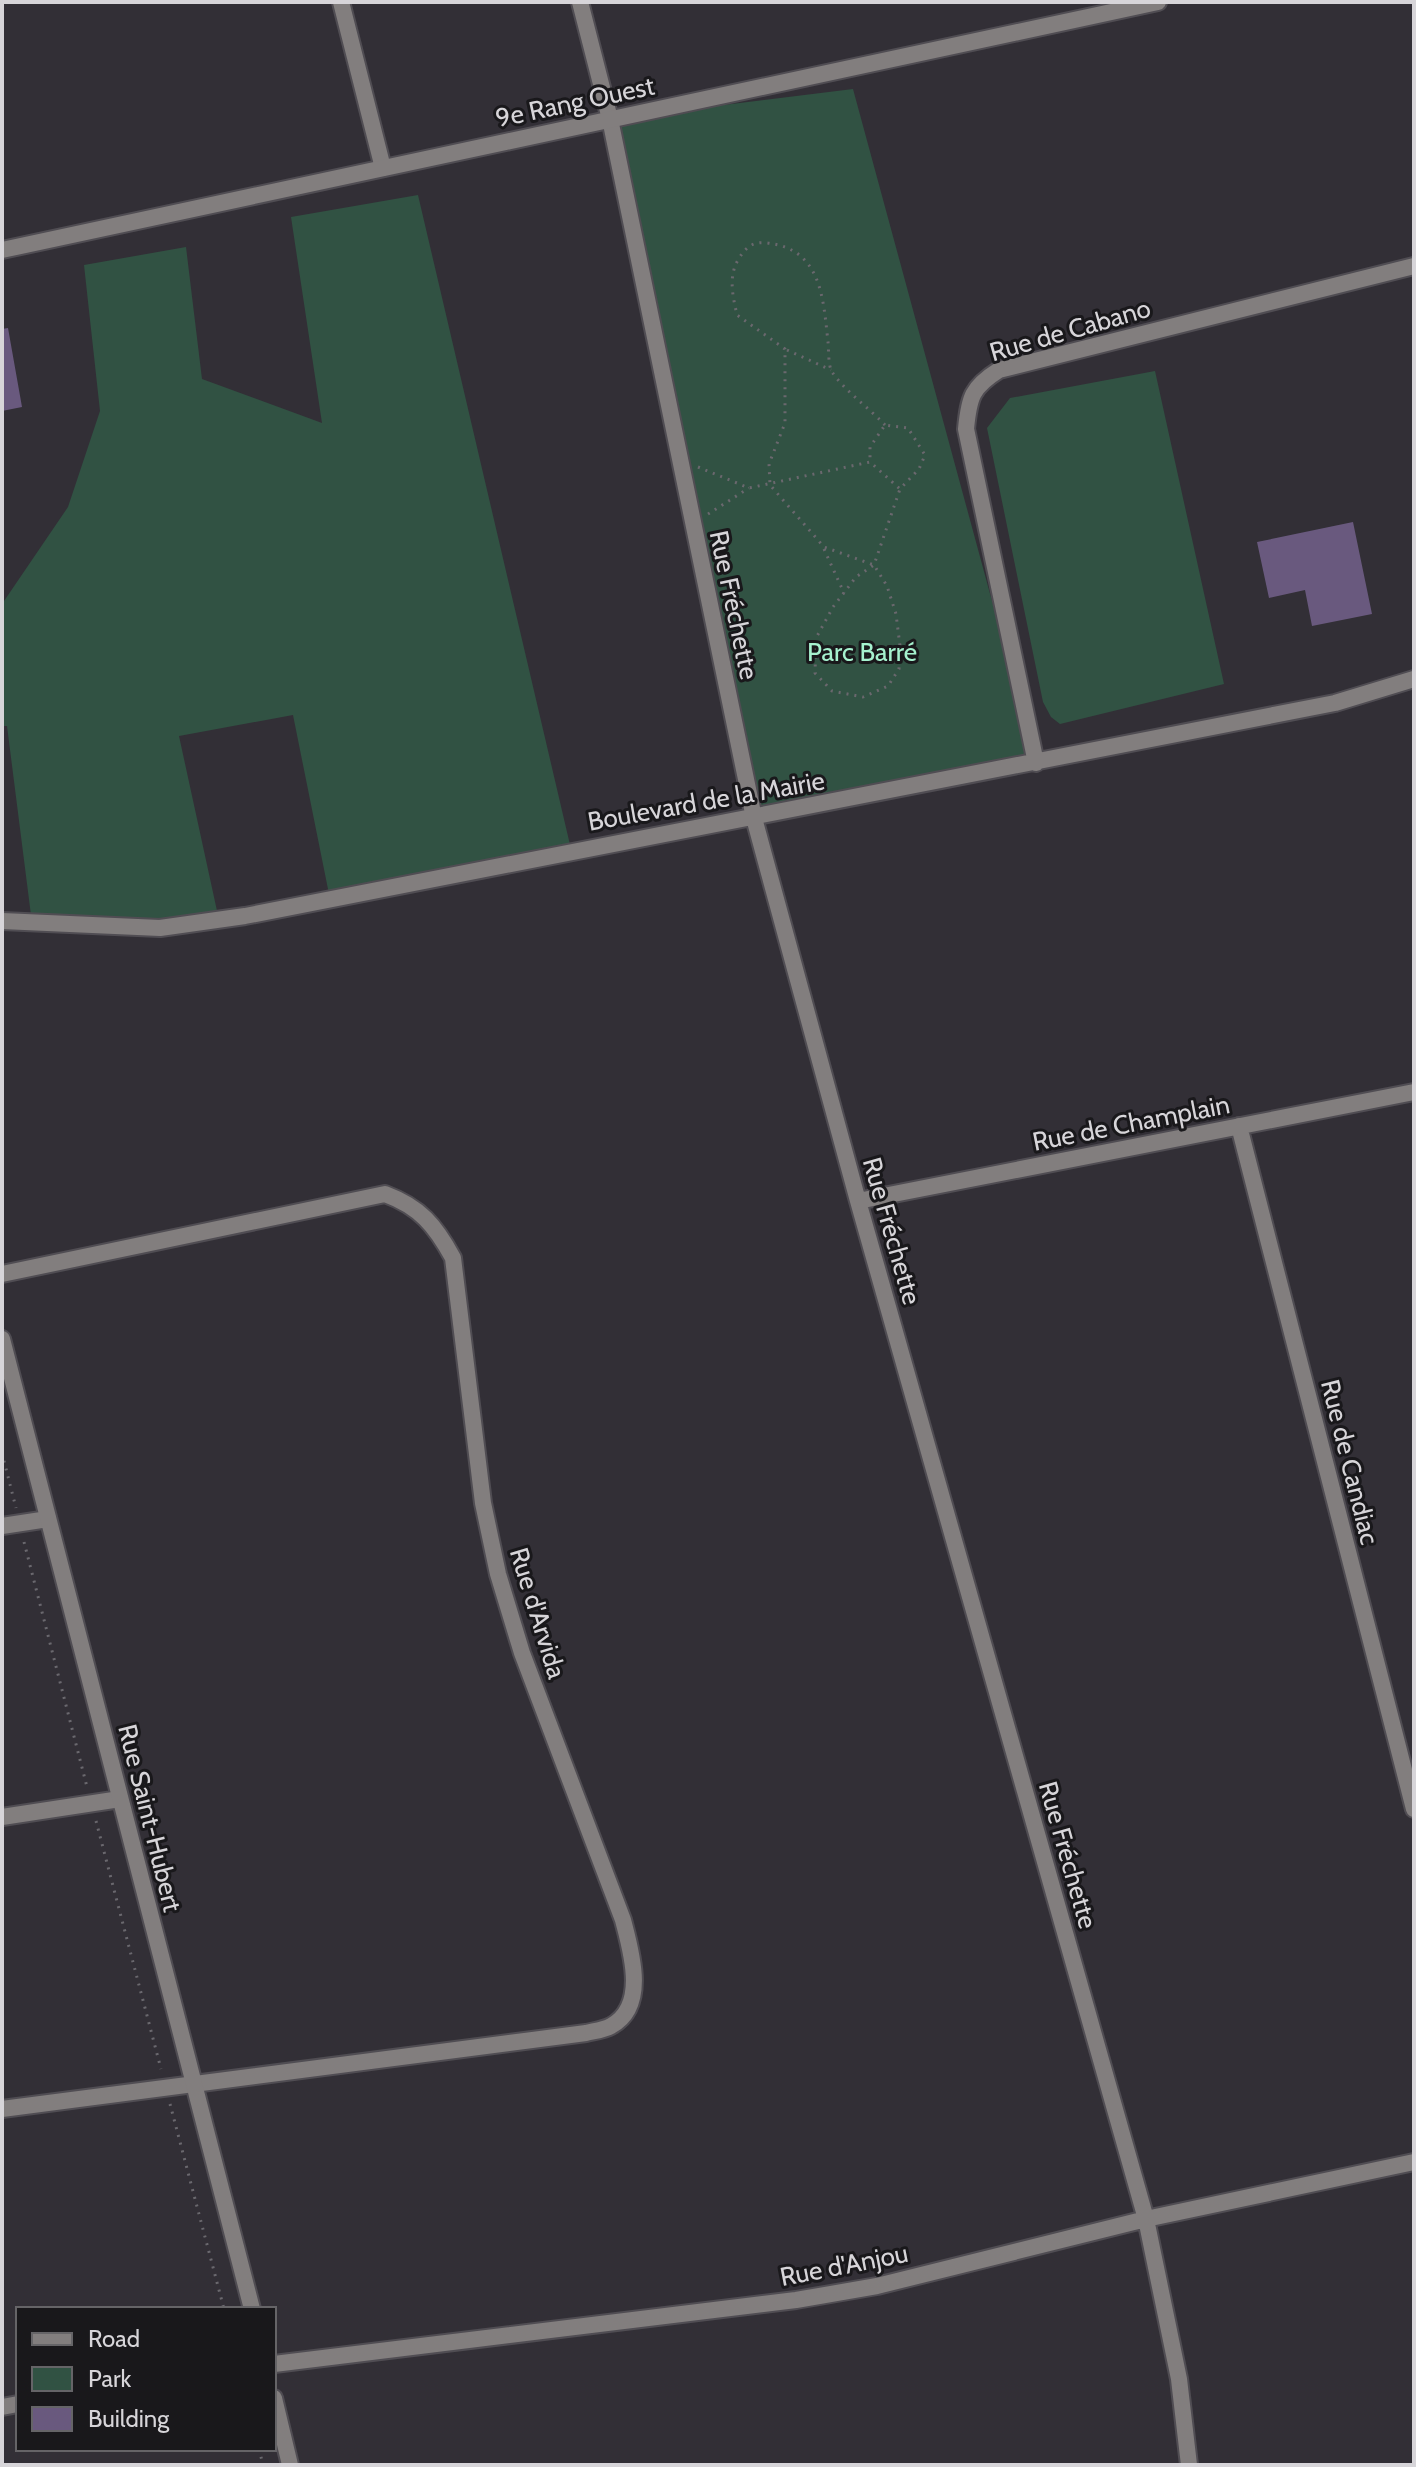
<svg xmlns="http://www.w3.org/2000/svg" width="1416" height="2467" font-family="Cabin,sans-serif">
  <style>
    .green { fill: #315243 }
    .building { fill: #69597e }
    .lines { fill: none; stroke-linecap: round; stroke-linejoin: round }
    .minor-casing { stroke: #504d53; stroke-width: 20 }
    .tertiary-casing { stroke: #504d53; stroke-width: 20 }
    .path { stroke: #6a686e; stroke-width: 3; stroke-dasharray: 2 6; stroke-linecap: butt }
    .minor { stroke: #827e7e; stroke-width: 16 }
    .tertiary { stroke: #827e7e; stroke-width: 16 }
    .labels { text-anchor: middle; stroke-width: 6; stroke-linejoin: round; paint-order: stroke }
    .street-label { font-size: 26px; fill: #d7d5d9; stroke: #19181b }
    .park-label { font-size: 26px; fill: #a5f1ce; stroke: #19181b }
  </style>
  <rect width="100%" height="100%" fill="#322f36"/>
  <path class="green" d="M853 89 1036 763 754 818 610 119Z
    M418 195 571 849 330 899 293 715 179 736 219 920 32 923 7 726H2V604L68 507 100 411 84 265 186 247 202 379 322 423 291 217Z
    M1155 371 1224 684 1060 724 1051 717 1043 702 987 428 1010 398Z"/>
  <path class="building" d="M8 328 22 407 2 411V329Z
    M1353 522 1372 614 1312 626 1305 590 1269 598 1257 542Z"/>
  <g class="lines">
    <g class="minor-casing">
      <path id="minor" d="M341 2 383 168
        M580 2 610 119 754 818 858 1201 1146 2219 1179 2379 1189 2465
        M1036 763 966 429C969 397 972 387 999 370L1414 266
        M2 921 160 928 245 916 1335 703 1414 679
        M1239 1126 1414 1809
        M858 1201 1414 1092
        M2 1274 385 1194C420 1207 435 1225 453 1258L483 1503 498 1574 522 1653 623 1920C631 1951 648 2006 611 2026 604 2030 594 2031 586 2033L2 2109
        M2 1526 48 1519
        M2 1817 120 1799
        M274 2364 796 2300 877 2286 1146 2219 1414 2162
        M2 2407 18 2404"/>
    </g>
    <g class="tertiary-casing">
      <path id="tertiary" d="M2 250 1158 2
        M2 1339 252 2309
        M274 2398 290 2465"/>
    </g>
    <path class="path" d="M787 350 831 370
      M885 425C869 408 845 391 832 372 828 365 829 351 828 342 823 296 821 249 767 243 752 241 745 248 738 260 728 277 733 297 737 315L785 349V423L769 464 770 485 824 547 874 565 887 586 896 614 900 646 899 669 888 686 863 697 832 691 815 673 816 638 833 607 856 577 874 565 900 489
      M698 467 749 488 870 462 900 489 919 469 925 455 908 428 885 425 870 447V462
      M708 514 749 488
      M824 549 844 593
      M2 1453 16 1508
      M24 1542 87 1787
      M96 1821 161 2069
      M170 2104 224 2309
      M259 2449 263 2465"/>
    <use href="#minor" class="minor"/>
    <use href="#tertiary" class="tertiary"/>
  </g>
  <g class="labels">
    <g class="street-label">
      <text transform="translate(575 102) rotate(-12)" y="9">9e Rang Ouest</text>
      <text transform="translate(1070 330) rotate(-16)" y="9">Rue de Cabano</text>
      <text transform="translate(734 605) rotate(78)" y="9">Rue Fréchette</text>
      <text transform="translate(706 801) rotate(-10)" y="9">Boulevard de la Mairie</text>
      <text transform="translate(1131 1123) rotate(-11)" y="9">Rue de Champlain</text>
      <text transform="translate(892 1231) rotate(74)" y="9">Rue Fréchette</text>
      <text transform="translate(1350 1462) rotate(76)" y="9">Rue de Candiac</text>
      <text transform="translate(538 1613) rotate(73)" y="9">Rue d'Arvida</text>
      <text transform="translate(150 1818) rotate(76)" y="9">Rue Saint-Hubert</text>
      <text transform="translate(1068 1855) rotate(74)" y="9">Rue Fréchette</text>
      <text transform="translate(844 2265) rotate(-11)" y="9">Rue d'Anjou</text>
    </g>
    <g class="park-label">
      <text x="862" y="661">Parc Barré</text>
    </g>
  </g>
  <rect width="1416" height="2467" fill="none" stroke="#d7d5d9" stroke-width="8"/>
  <rect x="16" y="2307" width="260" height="144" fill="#19181b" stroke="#656467" stroke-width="2"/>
  <rect x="32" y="2333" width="40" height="12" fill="#827e7e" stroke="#656467" stroke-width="2"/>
  <text x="88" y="2347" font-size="24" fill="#d7d5d9">Road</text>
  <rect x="32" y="2367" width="40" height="24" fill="#315243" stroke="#656467" stroke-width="2"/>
  <text x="88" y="2387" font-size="24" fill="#d7d5d9">Park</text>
  <rect x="32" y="2407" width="40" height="24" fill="#69597e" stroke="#656467" stroke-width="2"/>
  <text x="88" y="2427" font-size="24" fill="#d7d5d9">Building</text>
</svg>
